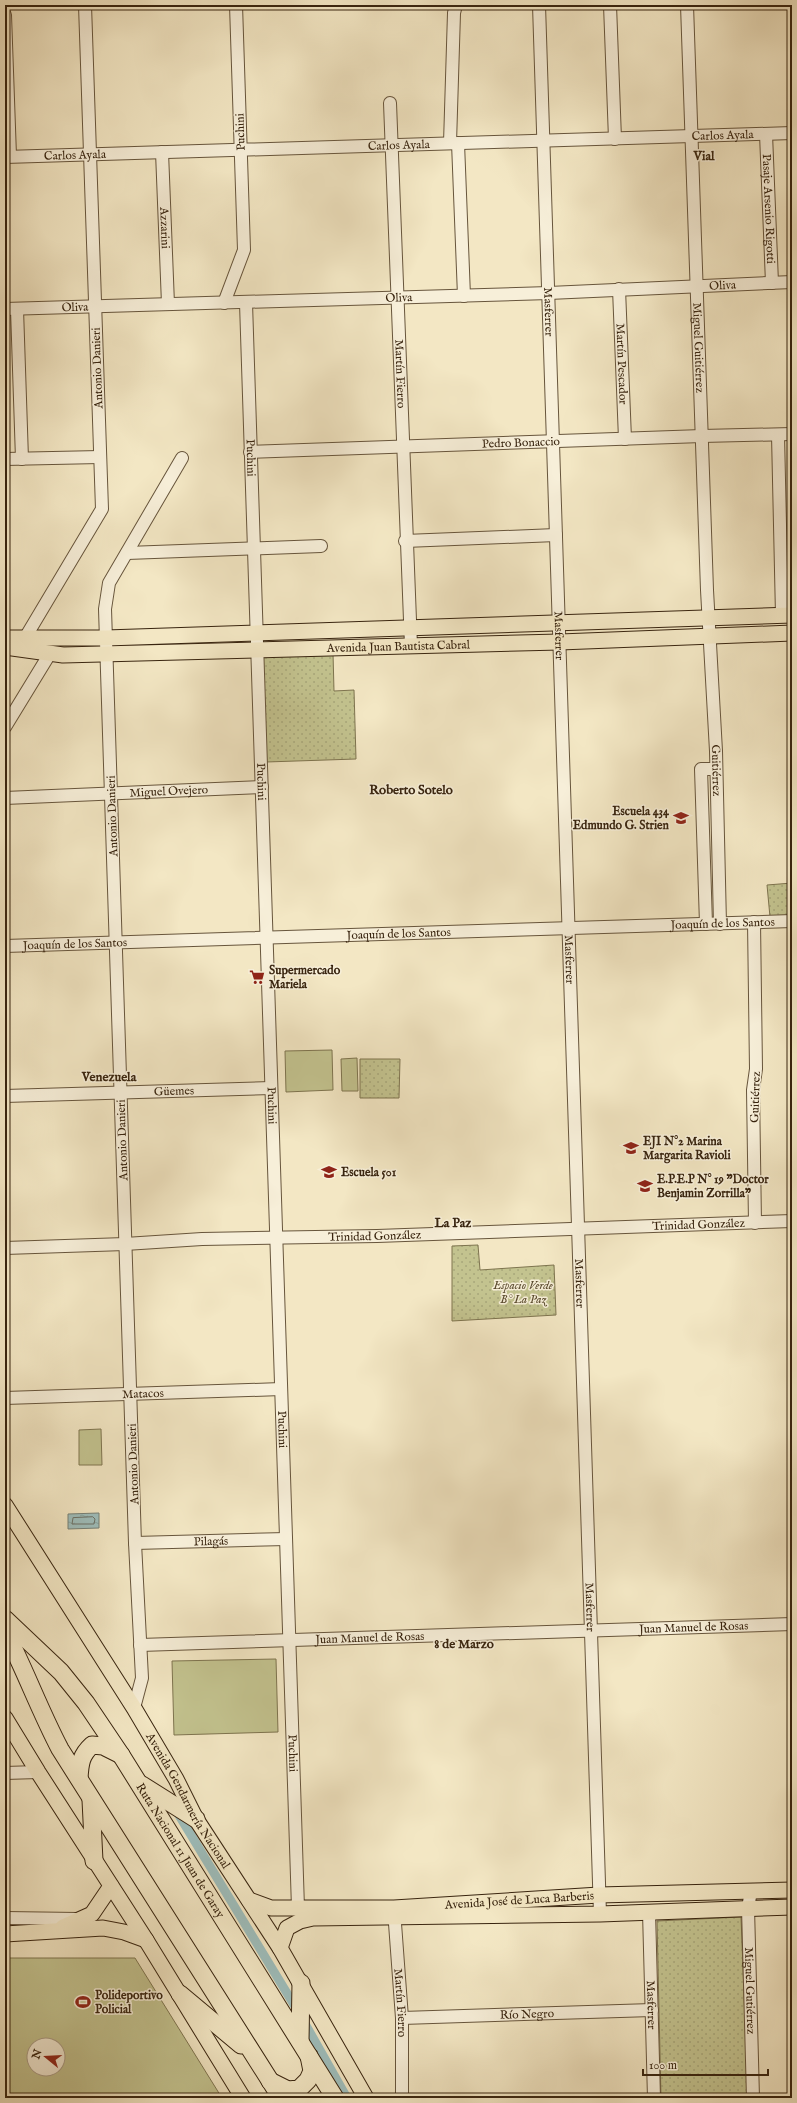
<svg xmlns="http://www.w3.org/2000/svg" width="797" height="2103" font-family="'IM FELL English',serif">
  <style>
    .grass { fill: #c3c38f; stroke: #7e744f; fill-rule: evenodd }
    .park { fill: url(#park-dots); stroke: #7e744f }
    .water { fill: url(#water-ripples); stroke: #758077 }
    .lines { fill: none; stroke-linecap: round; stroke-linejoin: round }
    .shore { stroke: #6b7166; stroke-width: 1 }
    .canal { stroke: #9ebebc; stroke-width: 9 }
    .minor-casing { stroke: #67553c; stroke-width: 14 }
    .major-casing { stroke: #38240f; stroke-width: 17 }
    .highway-casing { stroke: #38240f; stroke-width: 19 }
    .minor { stroke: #f7efd9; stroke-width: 12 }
    .major { stroke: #f3e7c4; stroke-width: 15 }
    .highway { stroke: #f3e7c4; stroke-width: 17 }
    .labels { text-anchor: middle; stroke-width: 3; stroke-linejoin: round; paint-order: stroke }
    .street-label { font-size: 12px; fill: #38240f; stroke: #f7efd9 }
    .poi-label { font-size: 12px; font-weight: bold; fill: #38240f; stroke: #f7efd9; text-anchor: start }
    .park-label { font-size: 12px; font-style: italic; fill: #5b4c2f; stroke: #f7efd9 }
    .neighbourhood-label { font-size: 13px; font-weight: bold; fill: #38240f; stroke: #f7efd9 }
  </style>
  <defs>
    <pattern id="park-dots" width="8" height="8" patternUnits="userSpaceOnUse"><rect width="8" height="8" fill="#c3c38f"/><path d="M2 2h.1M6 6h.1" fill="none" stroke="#a8a77a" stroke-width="1.8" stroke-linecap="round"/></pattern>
    <pattern id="water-ripples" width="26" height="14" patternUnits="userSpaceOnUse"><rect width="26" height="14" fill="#9ebebc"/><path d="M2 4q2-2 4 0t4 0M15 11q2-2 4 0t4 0" fill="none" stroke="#89a3a0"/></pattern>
  </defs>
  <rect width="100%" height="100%" fill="#f3e7c4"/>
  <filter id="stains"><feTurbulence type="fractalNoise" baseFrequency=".005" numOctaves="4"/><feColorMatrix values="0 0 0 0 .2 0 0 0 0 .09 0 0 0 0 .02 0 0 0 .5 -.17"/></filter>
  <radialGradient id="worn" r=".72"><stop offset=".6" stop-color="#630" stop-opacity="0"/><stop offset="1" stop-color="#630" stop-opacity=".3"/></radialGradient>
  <path class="grass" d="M332 1050 333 1090 286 1092 285 1051Z
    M357 1058 358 1091H342L341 1059Z
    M101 1429 102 1465H79V1430Z
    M276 1659 278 1732 174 1735 172 1661Z
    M5 1958H135L222 2098H5ZM34 2045H58V2069H34Z"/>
  <path class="park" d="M333 653 334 691 354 690 356 759 266 762 263 655Z
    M792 883V916L770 917 767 885Z
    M360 1059H400L399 1098H360Z
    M478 1245 480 1270 554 1265 556 1315 452 1321V1246Z
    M741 1917 748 2098H661L657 1921Z"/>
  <path class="water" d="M99 1513V1528L68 1529V1514Z"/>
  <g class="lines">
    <path class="shore" d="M93 1517 95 1519 94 1524H72L73 1518Z"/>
    <path class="canal" d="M177 1812 296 2008
      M304 2022 347 2098"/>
    <g class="minor-casing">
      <g id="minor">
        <path id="s1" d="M539 5 600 1914"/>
        <path d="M610 5 615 139"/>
        <path id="s2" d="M687 5 707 590 716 751 720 924"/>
        <path d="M5 15 10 156"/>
        <path id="s3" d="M390 103 411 646"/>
        <path id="s4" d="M766 134 772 283"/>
        <path d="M450 143 454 13 456 5"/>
        <path d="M458 143 464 296"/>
        <path id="s5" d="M162 152 168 304"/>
        <path id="s6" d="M5 157 792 133"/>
        <path id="s7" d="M619 289 625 439"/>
        <path d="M224 303 244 250 236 5"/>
        <path id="s8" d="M246 303 298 1908"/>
        <path id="s9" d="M5 309 549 293 792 282"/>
        <path d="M17 309 22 459"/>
        <path d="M778 435 782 615"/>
        <path id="s10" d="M250 452 702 436 792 434"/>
        <path d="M5 459 100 457"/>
        <path d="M405 541 556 535"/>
        <path d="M127 553 321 546"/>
        <path d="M25 638 102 509 85 5"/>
        <path d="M5 727 49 655"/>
        <path id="s11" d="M5 798 262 787"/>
        <path d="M754 922 756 1069 753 1090 755 1223"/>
        <path d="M706 924 701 769H716"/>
        <path id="s12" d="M5 946 792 921"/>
        <path id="s13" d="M5 1096 271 1088"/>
        <path id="s14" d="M5 1248 125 1244 202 1239 377 1236 792 1221"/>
        <path id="s15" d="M5 1398 281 1389"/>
        <path id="s16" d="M135 1543 286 1539"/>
        <path id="s17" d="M140 1645 792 1624"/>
        <path d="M134 1708 142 1678 135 1543 105 609 109 583 182 458"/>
        <path d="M5 1773 38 1772"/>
        <path id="s18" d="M751 1891 748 1908 753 2098"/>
        <path id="s19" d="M394 1910 402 2018V2098"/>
        <path id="s20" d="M649 1912 654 2098"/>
        <path d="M5 1918 78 1919"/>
        <path id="s21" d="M402 2018 652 2010"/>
      </g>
    </g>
    <g class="major-casing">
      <g id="major">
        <path d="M5 638H106L792 615"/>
        <path id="s22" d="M5 647 63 655 560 642 792 633"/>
        <path id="s23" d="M5 1505 134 1708 176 1779 196 1819 280 1948 366 2098"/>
        <path d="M5 1718 38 1772 146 1940 243 2098"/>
        <path id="s24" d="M249 1900 271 1908H394L599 1895 792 1890"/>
        <path d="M63 1927 92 1914 111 1886"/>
        <path d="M5 1934 103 1928 124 1932 146 1940"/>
        <path d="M280 1948 287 1928 300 1921 313 1918 600 1914 792 1907"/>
      </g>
    </g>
    <g class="highway-casing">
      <g id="highway">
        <path id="s25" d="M5 1619 61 1672 86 1703 121 1755 335 2098"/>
        <path d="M5 1631C25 1670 40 1711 60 1749L281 2098"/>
        <path d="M79 1778C80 1763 81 1755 92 1745L103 1746 121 1755"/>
        <path d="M142 1785 196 1819"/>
        <path d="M91 1800 94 1861"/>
        <path d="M180 1994 241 2045"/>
        <path d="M300 2041 301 1983"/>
        <path d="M270 2081 288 2090 299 2089 308 2080 312 2071 309 2056"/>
      </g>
    </g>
    <use href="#minor" class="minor"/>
    <use href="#major" class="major"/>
    <use href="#highway" class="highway"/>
  </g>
  <defs>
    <g id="school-bare" transform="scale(1.2)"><path d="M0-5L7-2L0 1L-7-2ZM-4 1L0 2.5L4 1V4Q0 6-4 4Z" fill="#8f2418" stroke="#f7efd9" stroke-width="2.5" paint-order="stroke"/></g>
    <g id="supermarket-bare" transform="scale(1.2)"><path d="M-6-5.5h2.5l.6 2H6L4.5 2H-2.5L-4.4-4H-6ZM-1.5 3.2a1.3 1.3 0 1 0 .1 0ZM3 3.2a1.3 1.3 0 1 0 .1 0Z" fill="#8f2418" stroke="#f7efd9" stroke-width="2.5" paint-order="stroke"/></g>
    <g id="stadium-bare" transform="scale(1.2)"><path d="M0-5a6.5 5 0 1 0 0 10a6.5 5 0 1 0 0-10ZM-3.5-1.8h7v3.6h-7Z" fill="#8f2418" stroke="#f7efd9" stroke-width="2.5" paint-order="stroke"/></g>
  </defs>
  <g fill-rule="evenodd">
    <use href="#school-bare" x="681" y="818"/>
    <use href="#supermarket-bare" x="257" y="977"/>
    <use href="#school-bare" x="631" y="1148"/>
    <use href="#school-bare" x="329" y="1172"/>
    <use href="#school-bare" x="645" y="1186"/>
    <use href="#stadium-bare" x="83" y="2002"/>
  </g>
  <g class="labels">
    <g class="street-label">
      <text transform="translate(240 132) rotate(-92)" y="4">Puchini</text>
      <text dy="4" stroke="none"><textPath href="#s6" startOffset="718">Carlos Ayala</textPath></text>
      <text dy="4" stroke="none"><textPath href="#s6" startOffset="394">Carlos Ayala</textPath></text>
      <text dy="4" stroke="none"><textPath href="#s6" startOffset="70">Carlos Ayala</textPath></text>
      <text dy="4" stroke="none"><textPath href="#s4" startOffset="75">Pasaje Arsenio Rigotti</textPath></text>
      <text dy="4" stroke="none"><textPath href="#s5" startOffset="76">Azzarini</textPath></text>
      <text dy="4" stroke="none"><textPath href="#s9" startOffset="718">Oliva</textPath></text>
      <text dy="4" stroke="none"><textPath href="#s9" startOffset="394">Oliva</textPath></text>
      <text dy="4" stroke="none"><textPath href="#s9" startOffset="70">Oliva</textPath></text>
      <text dy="4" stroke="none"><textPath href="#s1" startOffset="307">Masferrer</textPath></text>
      <text dy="4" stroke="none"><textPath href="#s2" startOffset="343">Miguel Guitiérrez</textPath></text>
      <text dy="4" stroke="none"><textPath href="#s7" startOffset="75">Martín Pescador</textPath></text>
      <text transform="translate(97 368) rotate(-92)" y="4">Antonio Danieri</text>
      <text dy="4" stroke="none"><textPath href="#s3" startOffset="271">Martín Fierro</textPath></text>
      <text dy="4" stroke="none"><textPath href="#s10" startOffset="271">Pedro Bonaccio</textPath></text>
      <text dy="4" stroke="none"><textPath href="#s8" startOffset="155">Puchini</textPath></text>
      <text dy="4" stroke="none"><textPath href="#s1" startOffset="631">Masferrer</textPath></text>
      <text dy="4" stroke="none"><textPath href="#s22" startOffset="394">Avenida Juan Bautista Cabral</textPath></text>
      <text dy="4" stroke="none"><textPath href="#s2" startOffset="766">Guitiérrez</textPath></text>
      <text dy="4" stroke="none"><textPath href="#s8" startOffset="479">Puchini</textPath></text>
      <text dy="4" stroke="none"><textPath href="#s11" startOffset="164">Miguel Ovejero</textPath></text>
      <text transform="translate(112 816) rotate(-92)" y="4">Antonio Danieri</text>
      <text dy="4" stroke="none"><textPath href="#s12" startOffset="718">Joaquín de los Santos</textPath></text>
      <text dy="4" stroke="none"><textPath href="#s12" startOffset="394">Joaquín de los Santos</textPath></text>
      <text dy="4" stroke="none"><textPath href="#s12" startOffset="70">Joaquín de los Santos</textPath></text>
      <text dy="4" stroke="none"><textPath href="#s1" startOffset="955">Masferrer</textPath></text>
      <text dy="4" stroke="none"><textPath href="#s13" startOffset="169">Güemes</textPath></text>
      <text transform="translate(755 1097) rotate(-88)" y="4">Guitiérrez</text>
      <text dy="4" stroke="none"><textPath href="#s8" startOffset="803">Puchini</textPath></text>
      <text transform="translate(122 1140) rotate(-92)" y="4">Antonio Danieri</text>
      <text dy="4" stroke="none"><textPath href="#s14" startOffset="694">Trinidad González</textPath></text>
      <text dy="4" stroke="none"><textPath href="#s14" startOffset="370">Trinidad González</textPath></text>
      <text dy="4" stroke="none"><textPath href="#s1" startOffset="1279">Masferrer</textPath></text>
      <text dy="4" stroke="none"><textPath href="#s15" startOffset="138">Matacos</textPath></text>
      <text dy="4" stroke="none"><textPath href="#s8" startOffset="1127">Puchini</textPath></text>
      <text transform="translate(133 1464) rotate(-92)" y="4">Antonio Danieri</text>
      <text dy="4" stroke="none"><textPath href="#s16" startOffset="76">Pilagás</textPath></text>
      <text dy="4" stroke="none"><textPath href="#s1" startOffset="1603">Masferrer</textPath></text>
      <text dy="4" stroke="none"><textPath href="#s17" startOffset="554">Juan Manuel de Rosas</textPath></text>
      <text dy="4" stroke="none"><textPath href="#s17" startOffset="230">Juan Manuel de Rosas</textPath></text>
      <text dy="4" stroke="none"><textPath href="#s8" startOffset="1451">Puchini</textPath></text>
      <text dy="4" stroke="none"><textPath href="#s23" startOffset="348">Avenida Gendarmería Nacional</textPath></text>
      <text dy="4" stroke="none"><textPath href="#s25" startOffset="292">Ruta Nacional 11 Juan de Garay</textPath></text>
      <text dy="4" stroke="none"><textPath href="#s24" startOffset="272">Avenida José de Luca Barberis</textPath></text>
      <text dy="4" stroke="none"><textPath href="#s18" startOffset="100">Miguel Gutiérrez</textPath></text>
      <text dy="4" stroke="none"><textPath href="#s19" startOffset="93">Martín Fierro</textPath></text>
      <text dy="4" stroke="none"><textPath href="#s20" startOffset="93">Masferrer</textPath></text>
      <text dy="4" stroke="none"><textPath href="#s21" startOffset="125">Río Negro</textPath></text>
    </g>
    <g class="poi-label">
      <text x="669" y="815" text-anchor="end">Escuela 434<tspan x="669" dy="14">Edmundo G. Strien</tspan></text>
      <text x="269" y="974">Supermercado<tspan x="269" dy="14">Mariela</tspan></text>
      <text x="643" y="1145">EJI N°2 Marina<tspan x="643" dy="14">Margarita Ravioli</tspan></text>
      <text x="341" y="1176">Escuela 501</text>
      <text x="657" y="1183">E.P.E.P N° 19 "Doctor<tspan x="657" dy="14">Benjamin Zorrilla"</tspan></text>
      <text x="95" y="1999">Polideportivo<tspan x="95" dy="14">Policial</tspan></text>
    </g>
    <g class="park-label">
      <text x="523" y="1289">Espacio Verde<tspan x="523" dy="14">B° La Paz</tspan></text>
    </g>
    <g class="neighbourhood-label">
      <text x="704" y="160">Vial</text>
      <text x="411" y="794">Roberto Sotelo</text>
      <text x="109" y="1081">Venezuela</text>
      <text x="453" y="1227">La Paz</text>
      <text x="464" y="1648">8 de Marzo</text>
    </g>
  </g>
  <rect width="797" height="2103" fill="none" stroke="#f3e7c4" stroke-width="20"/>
  <rect x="6" y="6" width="785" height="2091" fill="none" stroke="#38240f" stroke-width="2"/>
  <rect x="10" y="10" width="777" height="2083" fill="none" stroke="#38240f"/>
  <g transform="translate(46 2057) rotate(288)"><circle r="19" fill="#f7efd9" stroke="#ab9e88"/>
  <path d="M0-3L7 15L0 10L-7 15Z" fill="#8f2418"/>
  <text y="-6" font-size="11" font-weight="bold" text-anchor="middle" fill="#38240f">N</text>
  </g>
  <path d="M643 2069v6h125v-6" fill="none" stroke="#38240f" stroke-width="2"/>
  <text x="649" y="2069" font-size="12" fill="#38240f" stroke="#f7efd9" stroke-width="3" paint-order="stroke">100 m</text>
  <rect width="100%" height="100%" filter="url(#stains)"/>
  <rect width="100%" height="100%" fill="url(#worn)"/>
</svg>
